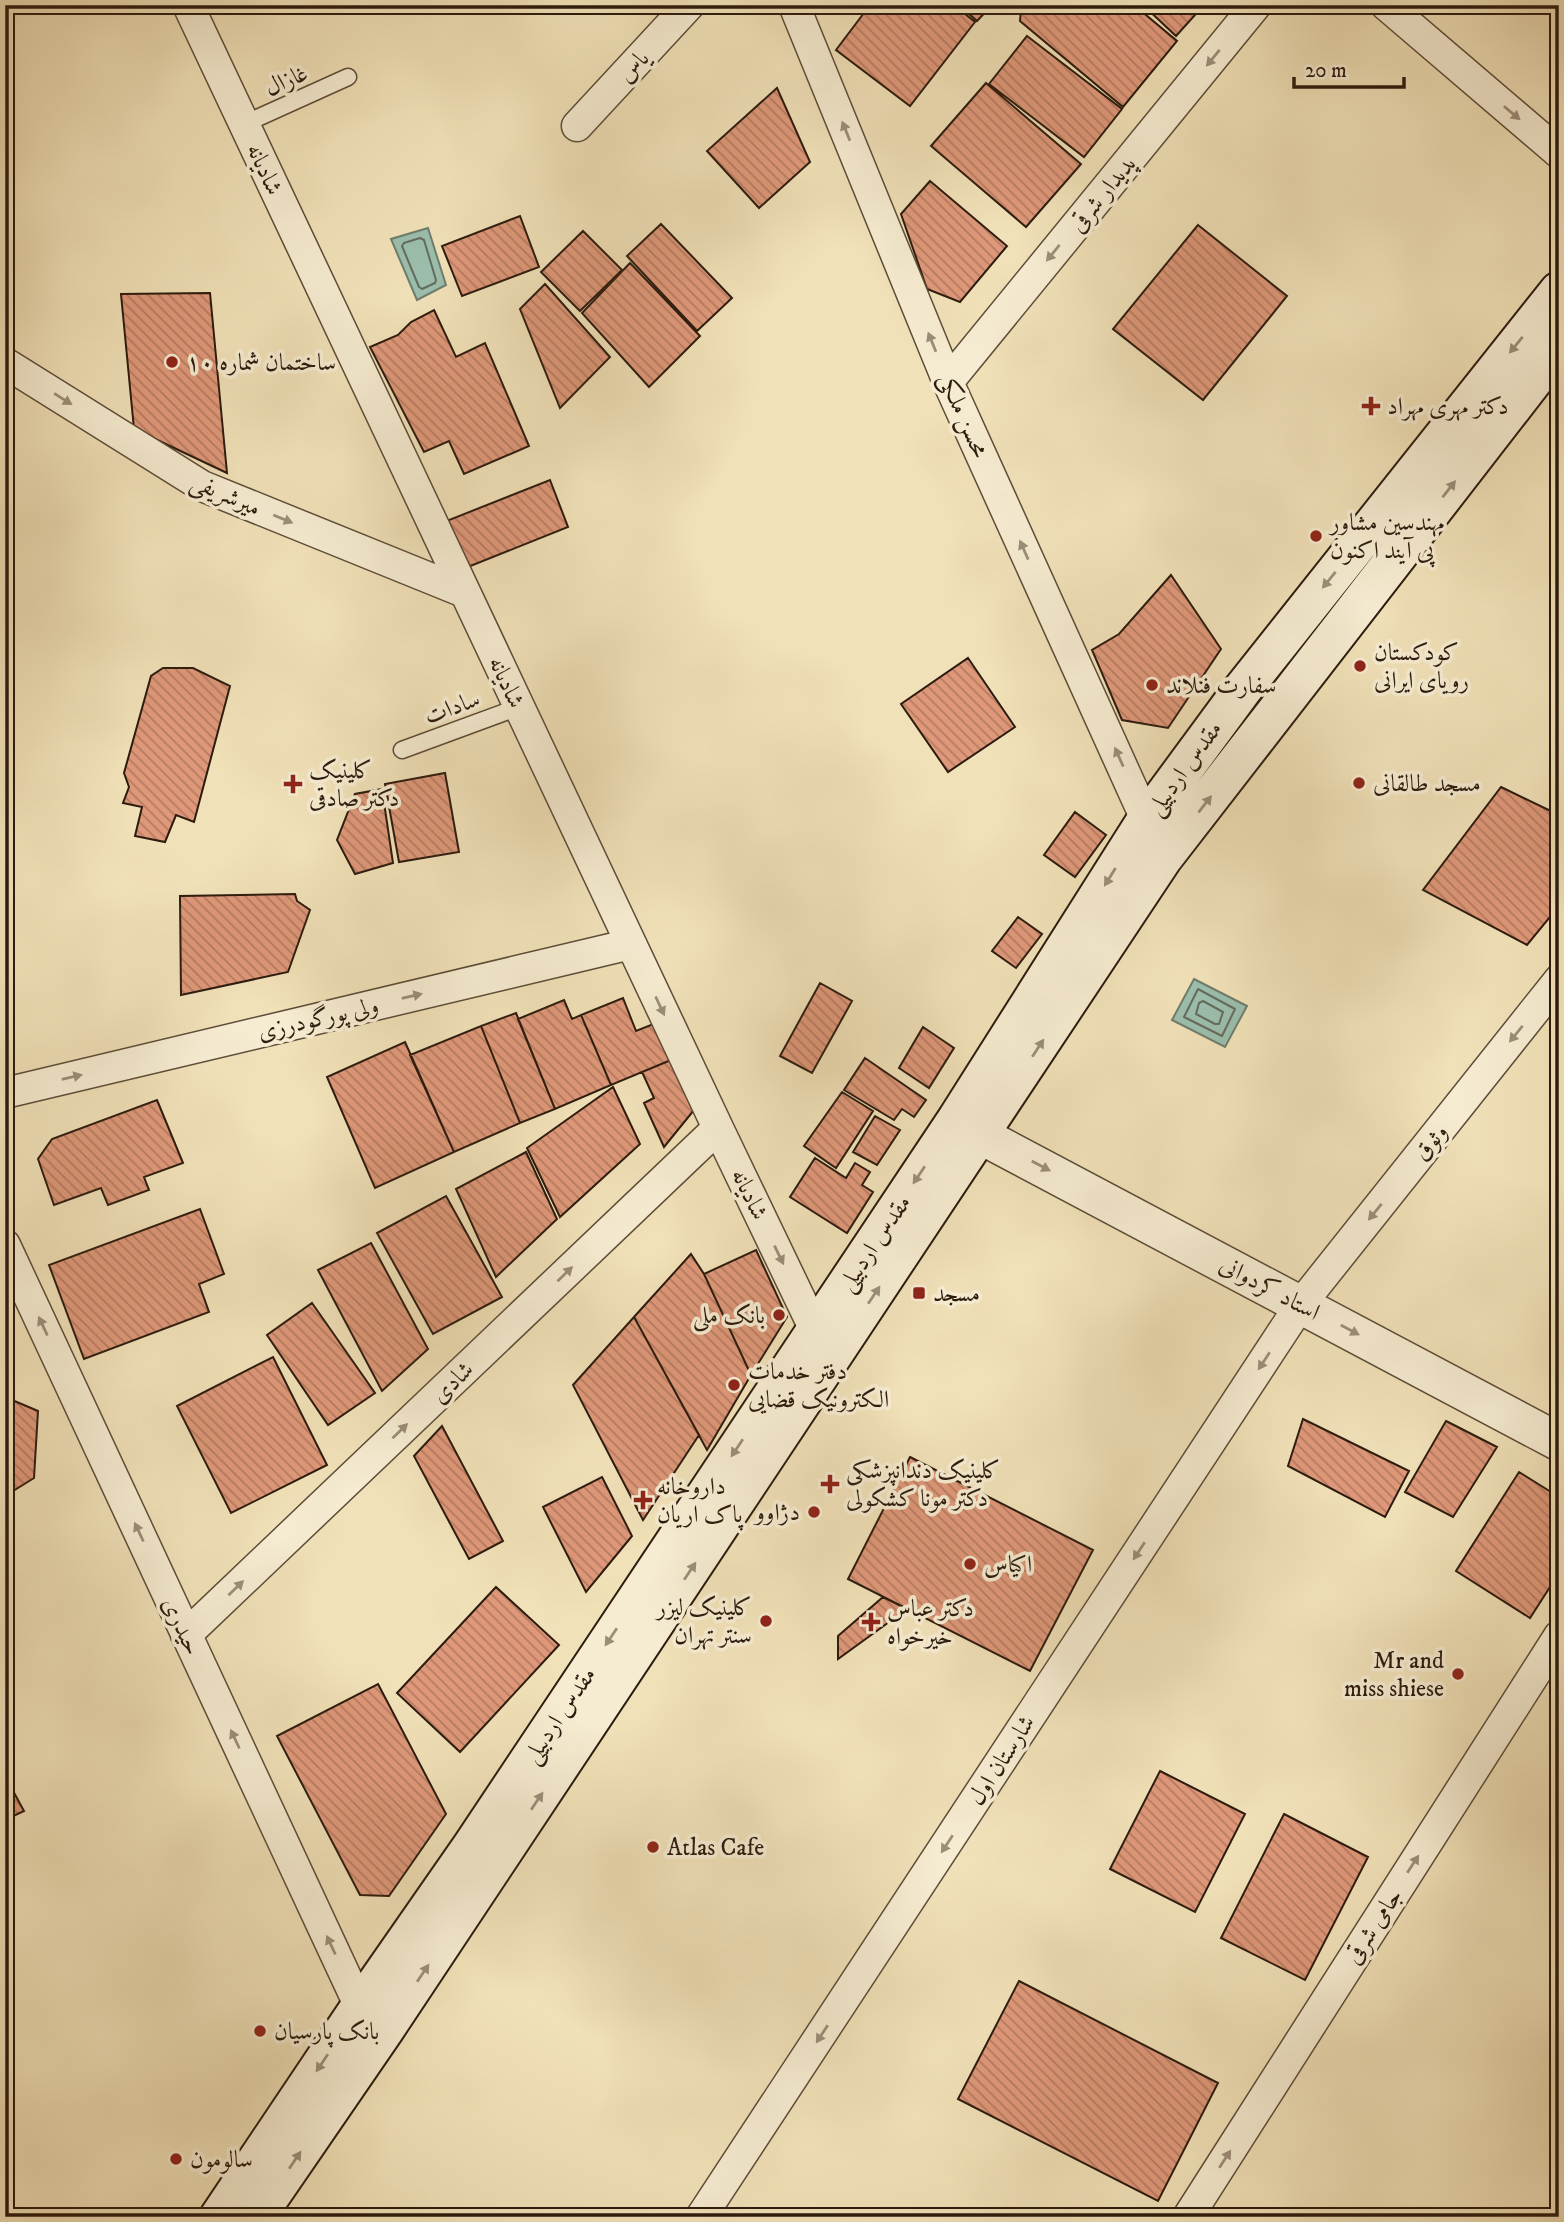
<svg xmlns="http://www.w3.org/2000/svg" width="1564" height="2222" font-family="'IM FELL DW Pica',Amiri,serif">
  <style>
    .water { fill: #9bbeac; stroke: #6f7d6d; stroke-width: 2 }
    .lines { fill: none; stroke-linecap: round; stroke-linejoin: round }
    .shore { stroke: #646c5d; stroke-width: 2 }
    .building { fill: url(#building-back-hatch); stroke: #2c1b0e; stroke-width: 2 }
    .service-casing { stroke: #5d4c38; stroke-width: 19 }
    .minor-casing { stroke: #5d4c38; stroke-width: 33 }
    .tertiary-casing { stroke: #5d4c38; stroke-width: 40 }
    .secondary-casing { stroke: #2c1b0e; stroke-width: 42 }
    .service { stroke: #f6ecd1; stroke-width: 16 }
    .minor { stroke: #f6ecd1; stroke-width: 30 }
    .tertiary { stroke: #f6ecd1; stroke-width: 37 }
    .secondary { stroke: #f6ecd1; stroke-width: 38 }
    .oneway { fill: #9b8e79 }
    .poi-dot { fill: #8f2418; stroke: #f6ecd1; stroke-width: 2.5 }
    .labels { text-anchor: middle; stroke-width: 7; stroke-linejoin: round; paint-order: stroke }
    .street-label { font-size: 24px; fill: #2c1b0e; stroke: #f6ecd1 }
    .poi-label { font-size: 24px; fill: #2c1b0e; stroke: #f6ecd1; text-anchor: start }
  </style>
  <defs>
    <pattern id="building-back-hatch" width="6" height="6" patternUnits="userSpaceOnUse" patternTransform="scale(1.75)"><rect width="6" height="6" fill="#df9879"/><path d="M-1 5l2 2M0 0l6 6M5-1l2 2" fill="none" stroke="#b57b62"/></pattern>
  </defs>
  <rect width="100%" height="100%" fill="#f1e1b8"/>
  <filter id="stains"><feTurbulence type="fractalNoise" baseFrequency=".00286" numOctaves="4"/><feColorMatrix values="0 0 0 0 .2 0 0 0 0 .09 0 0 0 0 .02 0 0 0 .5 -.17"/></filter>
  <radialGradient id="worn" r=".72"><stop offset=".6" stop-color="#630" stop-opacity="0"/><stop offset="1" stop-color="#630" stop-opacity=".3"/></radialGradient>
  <path class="water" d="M428 228 446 285 417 300 391 239Z
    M1194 979 1247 1006 1225 1047 1172 1020Z"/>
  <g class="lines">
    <path class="shore" d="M420 238 424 240 436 280 435 283 422 289 419 287 402 246 404 243Z
      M1198 989 1235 1009 1222 1036 1184 1017Z
      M1203 1001 1223 1012 1219 1024H1215L1196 1014 1199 1003Z"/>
  </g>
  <path class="building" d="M870 5H954L975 22 910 106 836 50Z
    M959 5H992L977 21Z
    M1024 5H1134L1177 41 1123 107 1020 21 1021 9Z
    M1143 5H1204L1176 36Z
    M1027 36 1122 109 1084 157 989 84Z
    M986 83 1081 164 1026 227 931 146Z
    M777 88 810 162 759 208 707 151Z
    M930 181 1007 246 960 302 927 289 901 214Z
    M520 216 539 267 462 296 442 246Z
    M661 224 732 298 697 331 627 256Z
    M1198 225 1287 296 1203 400 1113 329Z
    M583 231 622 270 580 311 541 272Z
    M630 263 700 336 649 387 582 313Z
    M545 284 610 357 560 408 520 309Z
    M210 293 227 473 134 429 121 294Z
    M434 310 456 357 485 343 529 446 464 474 449 441 424 452 370 347 398 335 411 322Z
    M550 480 568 527 458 571 439 524Z
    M1171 575 1221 649 1168 728 1122 720 1092 650 1119 634Z
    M968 658 1015 727 948 772 901 704Z
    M163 668H193L230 686 194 822 176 815 165 842 135 836 142 807 123 803 129 787 124 773 151 676Z
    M445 773 459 852 399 862 385 784Z
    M1501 787 1559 815V906L1527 945 1423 890Z
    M382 789 393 863 355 874 337 840 355 794Z
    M1075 812 1106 835 1075 877 1044 855Z
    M295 894 297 901 310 910 288 972 181 995 180 896Z
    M1018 917 1042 934 1016 968 992 951Z
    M820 983 852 1001 812 1073 780 1056Z
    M623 998 636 1031 656 1023 671 1060 611 1085 581 1015Z
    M564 1000 572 1019 581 1015 611 1085 555 1109 518 1019Z
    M516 1013 555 1109 520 1123 481 1026Z
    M481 1026 520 1123 454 1152 410 1055Z
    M923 1027 954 1048 929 1088 899 1068Z
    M405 1042 454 1152 375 1188 327 1077Z
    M865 1058 926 1100 914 1117 902 1109 894 1120 844 1090Z
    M671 1060 694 1110 664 1147 644 1103 654 1098 642 1072Z
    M613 1087 640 1144 560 1217 527 1148Z
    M842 1092 873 1111 836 1168 804 1146Z
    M157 1100 183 1163 144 1177 149 1190 108 1205 101 1188 54 1205 38 1159 52 1139Z
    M875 1116 900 1130 877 1165 853 1152Z
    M526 1152 557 1219 496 1277 456 1189Z
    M815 1158 846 1178 855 1163 870 1172 862 1185 873 1192 847 1233 790 1197Z
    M446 1196 502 1297 433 1334 377 1233Z
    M200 1209 224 1274 199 1284 209 1312 84 1359 49 1265Z
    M371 1243 428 1349 382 1391 318 1270Z
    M756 1250 787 1317 751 1375 704 1274Z
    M691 1254 704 1274 751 1375 707 1450 634 1317Z
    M312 1303 375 1393 328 1425 267 1335Z
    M634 1317 699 1435 643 1520 573 1385Z
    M273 1357 327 1465 231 1513 177 1406Z
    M5 1397 38 1411 34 1478 5 1496Z
    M1303 1419 1409 1471 1385 1517 1288 1466Z
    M1446 1421 1497 1447 1453 1517 1405 1492Z
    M442 1426 503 1541 469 1559 414 1456Z
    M910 1457 1093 1550 1030 1671 848 1579Z
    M1519 1472 1559 1497V1573L1530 1618 1456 1571Z
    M602 1477 632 1536 586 1592 543 1507Z
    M496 1587 559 1645 460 1752 397 1693Z
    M883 1597 907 1609 838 1659V1636Z
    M378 1684 446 1814 389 1896 360 1895 277 1736Z
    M1160 1771 1245 1814 1195 1912 1110 1869Z
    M5 1776 24 1811 5 1820Z
    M1284 1814 1368 1857 1305 1980 1221 1938Z
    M1019 1981 1218 2083 1158 2201 958 2099Z"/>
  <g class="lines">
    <g class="service-casing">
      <path id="service" d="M244 124 348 77
        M402 750 519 707"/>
    </g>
    <g class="minor-casing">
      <path id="minor" d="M188 5 718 1128 815 1330 828 1343
        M794 5 948 382 1154 837
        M1386 5 1559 153
        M577 126 689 5
        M5 363 202 486 464 592
        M948 382 1256 5
        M5 1093 631 944
        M5 1245 360 2007
        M186 1635 718 1128
        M701 2217 1301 1304 1559 980
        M1188 2217 1559 1636"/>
    </g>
    <g class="tertiary-casing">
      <path id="tertiary" d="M980 1135 1559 1442"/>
    </g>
    <g class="secondary-casing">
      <path id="secondary" d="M219 2217 360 2007 472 1846 957 1119 1147 819 1242 690 1559 291
        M256 2217 385 2029 1163 858 1559 347"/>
    </g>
    <use href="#service" class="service"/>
    <use href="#minor" class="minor"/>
    <use href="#tertiary" class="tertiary"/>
    <use href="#secondary" class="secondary"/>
  </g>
  <defs><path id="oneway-solid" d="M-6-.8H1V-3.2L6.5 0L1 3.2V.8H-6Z" transform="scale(1.75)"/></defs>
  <g class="oneway">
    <use href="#oneway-solid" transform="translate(1213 58) rotate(129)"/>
    <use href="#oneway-solid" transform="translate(1512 113) rotate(40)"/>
    <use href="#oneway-solid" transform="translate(846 131) rotate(-112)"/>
    <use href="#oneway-solid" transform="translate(1053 253) rotate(129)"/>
    <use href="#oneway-solid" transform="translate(932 342) rotate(-112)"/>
    <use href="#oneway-solid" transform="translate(1516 345) rotate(129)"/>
    <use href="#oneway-solid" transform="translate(63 399) rotate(32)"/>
    <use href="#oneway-solid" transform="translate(1449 489) rotate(-52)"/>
    <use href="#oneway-solid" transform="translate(283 519) rotate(22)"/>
    <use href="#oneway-solid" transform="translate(1024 550) rotate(-114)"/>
    <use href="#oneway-solid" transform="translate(1329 580) rotate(129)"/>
    <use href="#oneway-solid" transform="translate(1119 757) rotate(-114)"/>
    <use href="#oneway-solid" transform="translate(1205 804) rotate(-52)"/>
    <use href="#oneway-solid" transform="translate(1110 877) rotate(122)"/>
    <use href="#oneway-solid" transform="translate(412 996) rotate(-13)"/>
    <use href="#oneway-solid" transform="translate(660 1006) rotate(65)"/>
    <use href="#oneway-solid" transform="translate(1516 1034) rotate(129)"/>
    <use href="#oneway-solid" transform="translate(1038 1048) rotate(-57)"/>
    <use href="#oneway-solid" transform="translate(72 1077) rotate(-13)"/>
    <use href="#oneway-solid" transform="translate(1041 1166) rotate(28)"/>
    <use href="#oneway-solid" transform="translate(919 1175) rotate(124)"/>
    <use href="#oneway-solid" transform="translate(1375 1212) rotate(129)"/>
    <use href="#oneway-solid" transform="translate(779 1255) rotate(64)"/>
    <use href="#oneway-solid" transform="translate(565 1274) rotate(-44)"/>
    <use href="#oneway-solid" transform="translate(874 1295) rotate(-56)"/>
    <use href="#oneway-solid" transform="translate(43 1326) rotate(-115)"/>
    <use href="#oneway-solid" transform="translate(1350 1330) rotate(28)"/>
    <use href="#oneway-solid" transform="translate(1264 1361) rotate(123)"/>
    <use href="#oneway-solid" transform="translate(400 1431) rotate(-44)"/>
    <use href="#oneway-solid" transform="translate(737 1448) rotate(124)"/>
    <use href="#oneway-solid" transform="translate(139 1532) rotate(-115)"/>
    <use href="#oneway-solid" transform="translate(1139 1551) rotate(123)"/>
    <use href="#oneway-solid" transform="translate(690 1571) rotate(-56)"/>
    <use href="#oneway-solid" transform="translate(236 1588) rotate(-44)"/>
    <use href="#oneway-solid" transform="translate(611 1637) rotate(124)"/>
    <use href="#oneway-solid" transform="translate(235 1739) rotate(-115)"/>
    <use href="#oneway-solid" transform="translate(537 1801) rotate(-56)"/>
    <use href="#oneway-solid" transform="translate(947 1844) rotate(123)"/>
    <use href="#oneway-solid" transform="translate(1413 1864) rotate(-57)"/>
    <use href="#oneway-solid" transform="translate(331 1945) rotate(-115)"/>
    <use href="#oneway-solid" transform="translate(423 1973) rotate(-56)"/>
    <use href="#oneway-solid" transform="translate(822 2034) rotate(123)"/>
    <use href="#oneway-solid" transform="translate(322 2063) rotate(124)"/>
    <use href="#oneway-solid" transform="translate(1225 2159) rotate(-57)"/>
    <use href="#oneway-solid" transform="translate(295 2160) rotate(-56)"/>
  </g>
  <g class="poi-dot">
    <circle cx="172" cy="362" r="7"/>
    <path d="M1367.5 395.5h7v7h7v7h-7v7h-7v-7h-7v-7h7z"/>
    <circle cx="1316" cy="536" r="7"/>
    <circle cx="1360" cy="666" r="7"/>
    <circle cx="1152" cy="685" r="7"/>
    <circle cx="1359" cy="783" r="7"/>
    <path d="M289.5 773.5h7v7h7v7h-7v7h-7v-7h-7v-7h7z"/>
    <rect x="912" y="1286" width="14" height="14" rx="3.5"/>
    <circle cx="779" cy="1315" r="7"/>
    <circle cx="734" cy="1385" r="7"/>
    <path d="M826.5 1473.5h7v7h7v7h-7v7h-7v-7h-7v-7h7z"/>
    <path d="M639.5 1489.5h7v7h7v7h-7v7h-7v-7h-7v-7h7z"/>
    <circle cx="814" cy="1512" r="7"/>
    <circle cx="970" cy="1564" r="7"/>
    <circle cx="766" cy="1621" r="7"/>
    <path d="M867.5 1611.5h7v7h7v7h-7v7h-7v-7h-7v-7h7z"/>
    <circle cx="1458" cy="1674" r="7"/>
    <circle cx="653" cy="1847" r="7"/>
    <circle cx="260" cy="2031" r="7"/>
    <circle cx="176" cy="2159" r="7"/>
  </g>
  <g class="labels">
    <g class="street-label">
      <text transform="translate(633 66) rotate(-47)" y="8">یاس</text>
      <text transform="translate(286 80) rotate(-24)" y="8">غازال</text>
      <text transform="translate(265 169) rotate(65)" y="8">شادیانه</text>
      <text transform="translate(1102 194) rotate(-51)" y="8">پدیدار شرقی</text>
      <text transform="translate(964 415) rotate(66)" y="8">محسن ملکی</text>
      <text transform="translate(226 494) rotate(24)" y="8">میرشریفی</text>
      <text transform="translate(507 682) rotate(65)" y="8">شادیانه</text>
      <text transform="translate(452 707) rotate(-20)" y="8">سادات</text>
      <text transform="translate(1184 768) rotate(-54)" y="8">مقدس اردبیلی</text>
      <text transform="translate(318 1018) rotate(-13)" y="8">ولی پورگودرزی</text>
      <text transform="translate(1430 1142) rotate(-51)" y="8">وثوق</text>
      <text transform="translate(750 1194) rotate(64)" y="8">شادیانه</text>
      <text transform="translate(874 1243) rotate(-56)" y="8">مقدس اردبیلی</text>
      <text transform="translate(1270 1288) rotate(28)" y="8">استاد کردوانی</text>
      <text transform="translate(452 1382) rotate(-44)" y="8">شادی</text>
      <text transform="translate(182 1626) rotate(65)" y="8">حیدری</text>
      <text transform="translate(559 1715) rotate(-56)" y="8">مقدس اردبیلی</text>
      <text transform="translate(1001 1760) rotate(-57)" y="8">شارستان اول</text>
      <text transform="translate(1373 1926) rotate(-57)" y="8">جامی شرقی</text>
    </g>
    <g class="poi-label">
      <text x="186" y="370">ساختمان شماره ۱۰</text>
      <text x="1387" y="414">دکتر مهری مهراد</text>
      <text x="1330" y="530">مهندسین مشاور<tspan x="1330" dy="28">پی آیند اکنون</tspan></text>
      <text x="1374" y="660">کودکستان<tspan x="1374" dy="28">رویای ایرانی</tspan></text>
      <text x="1166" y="693">سفارت فنلاند</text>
      <text x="309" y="778">کلینیک<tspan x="309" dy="28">دکتر صادقی</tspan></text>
      <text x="1373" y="791">مسجد طالقانی</text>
      <text x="933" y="1301">مسجد</text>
      <text x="765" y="1323" text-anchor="end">بانک ملی</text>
      <text x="748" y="1379">دفتر خدمات<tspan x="748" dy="28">الکترونیک قضایی</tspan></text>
      <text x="846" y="1478">کلینیک دندانپزشکی<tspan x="846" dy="28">دکتر مونا کشکولی</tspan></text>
      <text x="657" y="1494">داروخانه<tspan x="657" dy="28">پاک اریان</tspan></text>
      <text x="800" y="1520" text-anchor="end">دژاوو</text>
      <text x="984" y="1572">اکیاس</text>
      <text x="752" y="1615" text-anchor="end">کلینیک لیزر<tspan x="752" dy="28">سنتر تهران</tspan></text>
      <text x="887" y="1616">دکتر عباس<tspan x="887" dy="28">خیرخواه</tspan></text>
      <text x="1444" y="1668" text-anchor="end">Mr and<tspan x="1444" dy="28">miss shiese</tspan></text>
      <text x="667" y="1855">Atlas Cafe</text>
      <text x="274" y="2039">بانک پارسیان</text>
      <text x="190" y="2167">سالومون</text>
    </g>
  </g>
  <rect width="1564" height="2222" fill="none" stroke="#f1e1b8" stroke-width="28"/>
  <rect x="7" y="7" width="1550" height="2208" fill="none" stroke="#2c1b0e" stroke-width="3.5"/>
  <rect x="14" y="14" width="1536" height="2194" fill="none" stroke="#2c1b0e" stroke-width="2"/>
  <path d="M1294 77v10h110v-10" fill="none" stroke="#2c1b0e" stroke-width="3.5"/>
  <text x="1305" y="77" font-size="21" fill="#2c1b0e" stroke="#f6ecd1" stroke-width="5" paint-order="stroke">20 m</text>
  <rect width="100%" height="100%" filter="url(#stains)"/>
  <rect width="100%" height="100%" fill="url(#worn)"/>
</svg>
